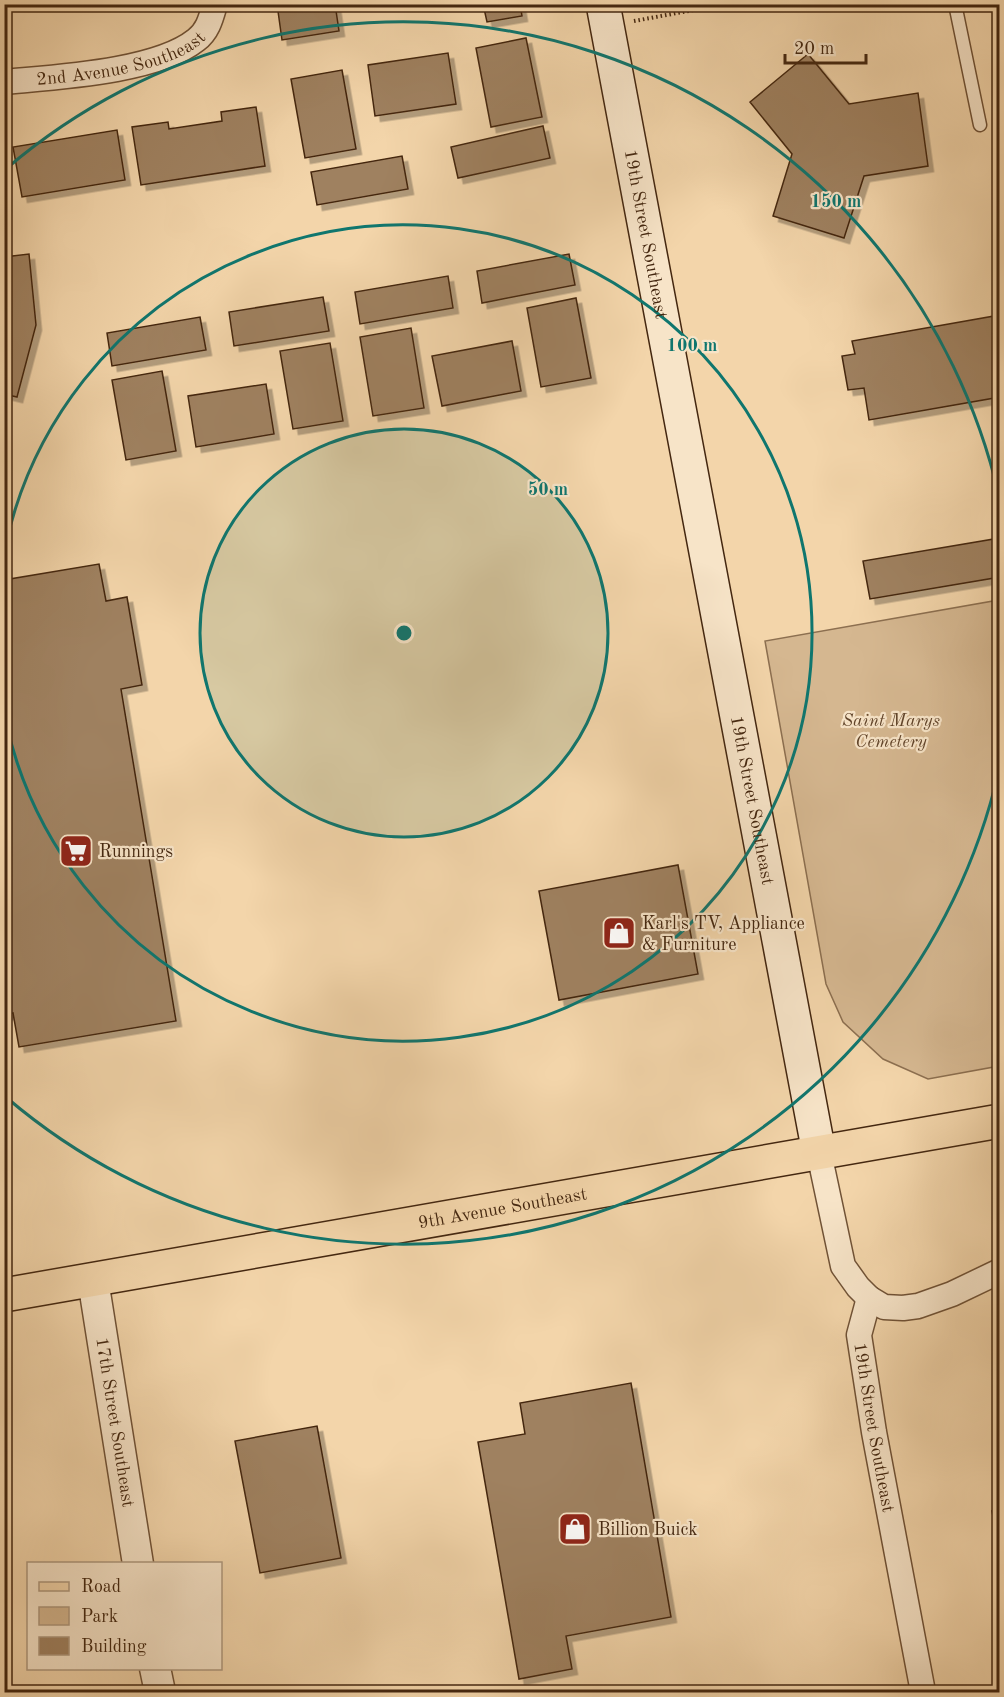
<svg xmlns="http://www.w3.org/2000/svg" width="1004" height="1697" font-family="'Old Standard TT',serif">
  <style>
    .green { fill: #d5b790; stroke: #8c6f50; stroke-width: 1.5 }
    .building { fill: #9f8160; stroke: #442710; stroke-width: 1.5; filter: url(#shadow) }
    .lines { fill: none; stroke-linecap: round; stroke-linejoin: round }
    .service-casing { stroke: #705236; stroke-width: 15 }
    .minor-casing { stroke: #705236; stroke-width: 27 }
    .tertiary-casing { stroke: #705236; stroke-width: 33 }
    .secondary-casing { stroke: #442710; stroke-width: 36 }
    .primary-casing { stroke: #442710; stroke-width: 36 }
    .path { stroke: #442710; stroke-width: 4; stroke-dasharray: 1.5 3; stroke-linecap: butt }
    .service { stroke: #f7e4c8; stroke-width: 12 }
    .minor { stroke: #f7e4c8; stroke-width: 24 }
    .tertiary { stroke: #f7e4c8; stroke-width: 30 }
    .secondary { stroke: #f7e4c8; stroke-width: 33 }
    .primary { stroke: #f3d5aa; stroke-width: 33 }
    .ring { fill: none; stroke: #0f766e; stroke-width: 3 }
    .labels { text-anchor: middle; stroke-width: 4.5; stroke-linejoin: round; paint-order: stroke }
    .street-label { font-size: 18px; fill: #442710; stroke: #f7e4c8 }
    .park-label { font-size: 18px; font-style: italic; fill: #61442a; stroke: #f7e4c8 }
    .poi-label { font-size: 18px; fill: #442710; stroke: #f7e4c8; text-anchor: start }
    .centre { fill: #0f766e; stroke: #f7e4c8; stroke-width: 3 }
    .ring-label { font-size: 18px; text-anchor: middle; font-weight: bold; fill: #0f766e; stroke: #f7e4c8; stroke-width: 4.5; stroke-linejoin: round; paint-order: stroke }
  </style>
  <defs>
    <filter id="shadow"><feDropShadow dx="5.5" dy="5.5" stdDeviation="0" flood-color="#0004"/></filter>
  </defs>
  <rect width="100%" height="100%" fill="#f3d5aa"/>
  <filter id="stains"><feTurbulence type="fractalNoise" baseFrequency=".00333" numOctaves="4"/><feColorMatrix values="0 0 0 0 .2 0 0 0 0 .09 0 0 0 0 .02 0 0 0 .5 -.17"/></filter>
  <radialGradient id="worn" r=".72"><stop offset=".6" stop-color="#630" stop-opacity="0"/><stop offset="1" stop-color="#630" stop-opacity=".3"/></radialGradient>
  <path class="green" d="M999 600V1066L928 1079 883 1059 843 1022 826 984 765 641Z"/>
  <path class="building" d="M277 4H335L339 31 282 40Z
    M483 4H520L522 16 487 22Z
    M1000 31V66L993 32Z
    M526 38 542 117 491 127 476 48Z
    M448 53 456 104 375 116 368 65Z
    M808 54 849 104 918 93 928 166 864 176 844 238 773 216 792 154 750 102Z
    M342 70 356 149 305 158 291 79Z
    M256 107 265 166 141 185 132 127 168 122 169 129 222 121 221 112Z
    M543 126 550 158 458 178 451 147Z
    M117 130 125 180 22 197 13 147Z
    M402 156 408 189 317 205 311 172Z
    M29 254 36 325 17 397 4 394V257Z
    M569 254 575 285 482 303 477 271Z
    M448 276 453 308 360 324 355 292Z
    M323 297 329 331 234 346 229 312Z
    M576 298 591 378 541 387 527 308Z
    M1000 315V397L869 420 864 388 848 390 842 356 855 354 852 341Z
    M200 317 206 350 112 366 107 333Z
    M411 328 424 408 373 416 360 337Z
    M512 341 521 391 442 406 432 356Z
    M330 343 343 421 293 429 280 351Z
    M162 371 176 451 126 460 112 380Z
    M266 384 274 434 196 447 188 396Z
    M1000 538V577L870 599 863 561Z
    M99 564 106 601 127 597 142 685 121 689 176 1021 19 1047 13 1013 4 1015V580Z
    M678 865 698 974 559 1000 539 891Z
    M631 1383 671 1617 566 1636 572 1669 519 1679 478 1442 525 1434 520 1403Z
    M317 1426 341 1558 260 1573 235 1441Z
    M1000 1510V1555L992 1511Z"/>
  <g class="lines">
    <g class="service-casing">
      <path id="service" d="M955 4 980 125"/>
    </g>
    <g class="minor-casing">
      <g id="minor">
        <path id="s1" d="M4 82C56 77 156 72 196 40 208 31 211 18 215 4"/>
        <path d="M819 1153 843 1266 858 1287 869 1298 884 1307 903 1308 918 1306 952 1294 1000 1271"/>
        <path id="s2" d="M869 1298 859 1335 874 1432 923 1692"/>
      </g>
    </g>
    <g class="tertiary-casing">
      <g id="tertiary">
        <path id="s3" d="M93 1280 138 1564"/>
        <path d="M155 1668 160 1692"/>
      </g>
    </g>
    <g class="secondary-casing">
      <g id="secondary">
        <path id="s4" d="M603 4 819 1153"/>
      </g>
    </g>
    <g class="primary-casing">
      <g id="primary">
        <path id="s5" d="M4 1295 1000 1121"/>
      </g>
    </g>
    <path class="path" d="M634 21 726 4"/>
    <use href="#service" class="service"/>
    <use href="#minor" class="minor"/>
    <use href="#tertiary" class="tertiary"/>
    <use href="#secondary" class="secondary"/>
    <use href="#primary" class="primary"/>
  </g>
  <circle cx="404" cy="633" r="204" fill="#0f766e" fill-opacity=".12"/>
  <g class="ring">
    <circle cx="404" cy="633" r="204"/>
    <path d="M5 548A408 408 0 1 1 5 718"/>
    <path d="M999 770A611 611 0 0 1 7 1098M7 168A611 611 0 0 1 999 496"/>
  </g>
  <defs>
    <g id="supermarket-square" transform="scale(1.725)"><rect x="-9" y="-9" width="18" height="18" rx="4" fill="#8f2418" stroke="#f7e4c8"/><path d="M-6-5.5h2.5l.6 2H6L4.5 2H-2.5L-4.4-4H-6ZM-1.5 3.2a1.3 1.3 0 1 0 .1 0ZM3 3.2a1.3 1.3 0 1 0 .1 0Z" fill="#fff"/></g>
    <g id="shop-square" transform="scale(1.725)"><rect x="-9" y="-9" width="18" height="18" rx="4" fill="#8f2418" stroke="#f7e4c8"/><path d="M-5-2.5h2.3a2.7 3.5 0 0 1 5.4 0H5L5.5 6h-11ZM-1.5-2.5h3a1.5 2.3 0 0 0-3 0Z" fill="#fff"/></g>
  </defs>
  <g fill-rule="evenodd">
    <use href="#supermarket-square" x="76" y="851"/>
    <use href="#shop-square" x="619" y="933"/>
    <use href="#shop-square" x="575" y="1529"/>
  </g>
  <g class="labels">
    <g class="street-label">
      <text dy="6" stroke="none"><textPath href="#s1" startOffset="120">2nd Avenue Southeast</textPath></text>
      <text dy="6" stroke="none"><textPath href="#s4" startOffset="234">19th Street Southeast</textPath></text>
      <text dy="6" stroke="none"><textPath href="#s4" startOffset="810">19th Street Southeast</textPath></text>
      <text dy="6" stroke="none"><textPath href="#s5" startOffset="506">9th Avenue Southeast</textPath></text>
      <text dy="6" stroke="none"><textPath href="#s3" startOffset="144">17th Street Southeast</textPath></text>
      <text dy="6" stroke="none"><textPath href="#s2" startOffset="132">19th Street Southeast</textPath></text>
    </g>
    <g class="park-label">
      <text x="891" y="726">Saint Marys<tspan x="891" dy="21">Cemetery</tspan></text>
    </g>
    <g class="poi-label">
      <text x="99" y="857">Runnings</text>
      <text x="642" y="929">Karl's TV, Appliance<tspan x="642" dy="21">&amp; Furniture</tspan></text>
      <text x="598" y="1535">Billion Buick</text>
    </g>
  </g>
  <circle cx="404" cy="633" r="9" class="centre"/>
  <g class="ring-label">
    <text x="836" y="207">150 m</text>
    <text x="692" y="351">100 m</text>
    <text x="548" y="495">50 m</text>
  </g>
  <rect width="1004" height="1697" fill="none" stroke="#f3d5aa" stroke-width="24"/>
  <rect x="6" y="6" width="992" height="1685" fill="none" stroke="#442710" stroke-width="3"/>
  <rect x="12" y="12" width="980" height="1673" fill="none" stroke="#442710" stroke-width="1.5"/>
  <rect x="27" y="1562" width="195" height="108" fill="#f7e4c8" stroke="#af987e" stroke-width="1.5"/>
  <rect x="39" y="1582" width="30" height="9" fill="#f3d5aa" stroke="#af987e" stroke-width="1.5"/>
  <text x="81" y="1592" font-size="18" fill="#442710">Road</text>
  <rect x="39" y="1607" width="30" height="18" fill="#d5b790" stroke="#af987e" stroke-width="1.5"/>
  <text x="81" y="1622" font-size="18" fill="#442710">Park</text>
  <rect x="39" y="1637" width="30" height="18" fill="#9f8160" stroke="#af987e" stroke-width="1.5"/>
  <text x="81" y="1652" font-size="18" fill="#442710">Building</text>
  <path d="M785 54v9h81v-9" fill="none" stroke="#442710" stroke-width="3"/>
  <text x="794" y="54" font-size="18" fill="#442710" stroke="#f7e4c8" stroke-width="4.5" paint-order="stroke">20 m</text>
  <rect width="100%" height="100%" filter="url(#stains)"/>
  <rect width="100%" height="100%" fill="url(#worn)"/>
</svg>
